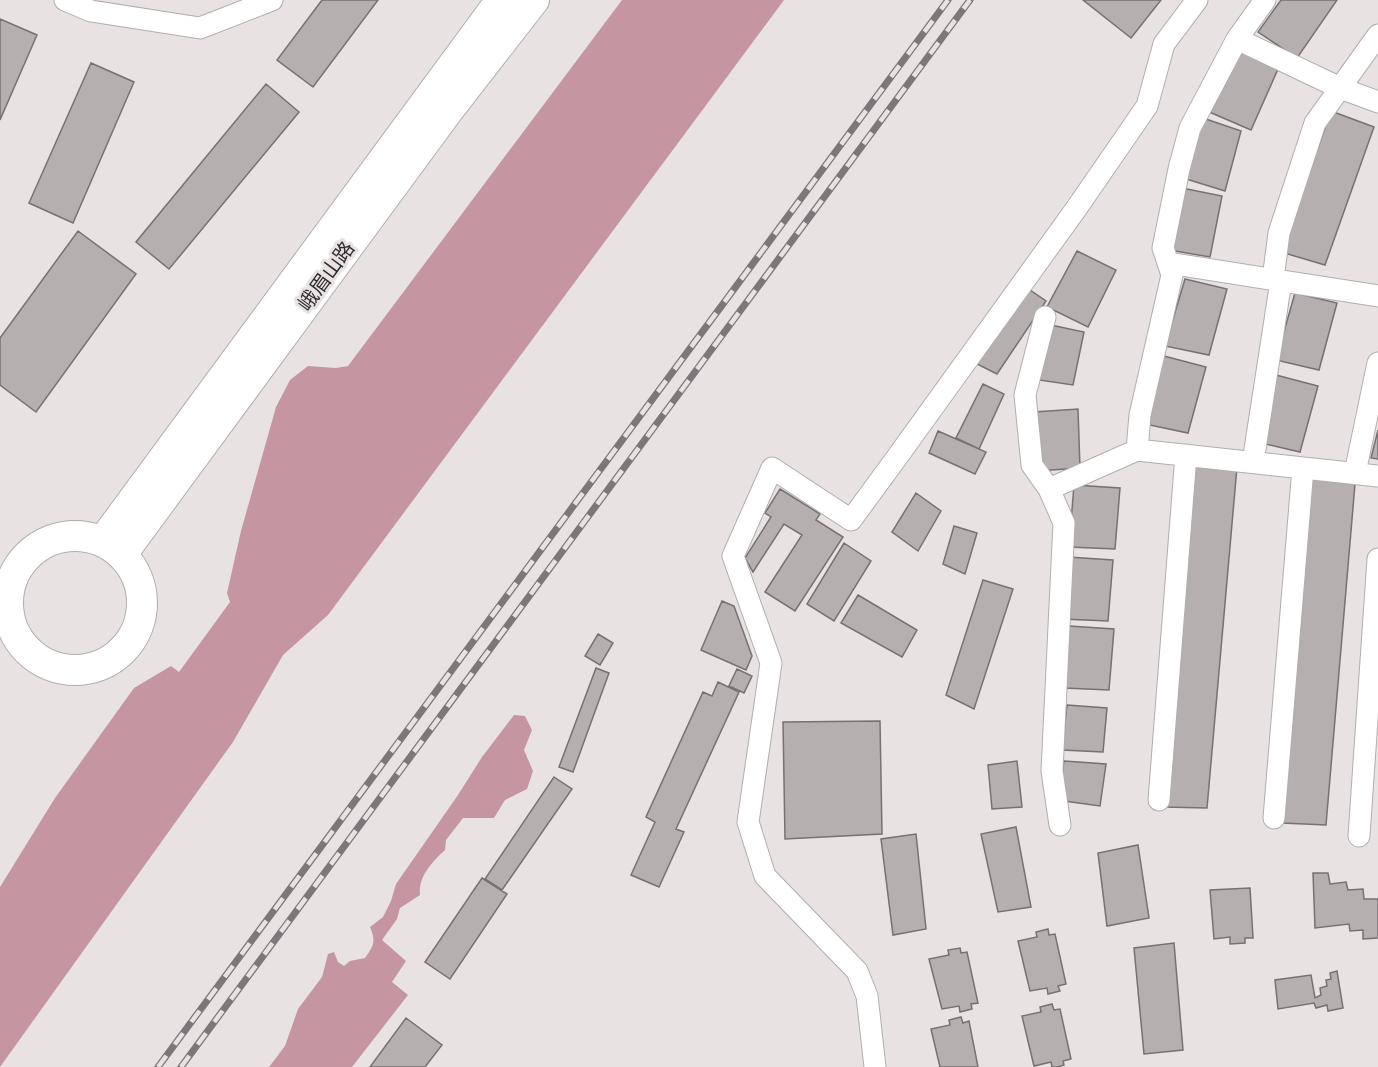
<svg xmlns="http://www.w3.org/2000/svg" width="1378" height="1067" font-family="'IBM Plex Sans','Noto Sans SC',sans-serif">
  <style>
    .water { fill: #c596a2 }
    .building { fill: #b5afb0; stroke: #767172; stroke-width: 1.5 }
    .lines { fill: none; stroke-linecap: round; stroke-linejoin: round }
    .street-casing { stroke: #b3adae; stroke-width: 23 }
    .secondary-casing { stroke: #b3adae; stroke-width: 32 }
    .street { stroke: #fff; stroke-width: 21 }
    .secondary { stroke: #fff; stroke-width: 30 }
    .rail-casing { stroke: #7c7879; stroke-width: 7 }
    .rail { stroke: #e8e2e3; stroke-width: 4.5; stroke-dasharray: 14; stroke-linecap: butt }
    .labels { text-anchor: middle; stroke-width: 6; stroke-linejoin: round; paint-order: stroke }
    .street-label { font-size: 20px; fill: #2e2b2c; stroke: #e8e2e3 }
  </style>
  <rect width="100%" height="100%" fill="#e8e2e3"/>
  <path class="water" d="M622 0H784L328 615 283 655 233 742 0 1067V887L55 798 134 688 171 666 179 672 230 602 227 593 241 531 276 407 290 380 308 366 336 368 348 366Z
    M514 715 525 716 532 730 524 750 533 771 527 789 505 800 494 818H463L446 840 445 850C432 862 418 877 420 895L400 908 397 919 382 940 406 961 392 982 408 995 352 1067H269L285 1046 298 1009 322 977 328 954 334 952 338 962 344 966 350 961 365 958C374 945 376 942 370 927L383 917 391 901 396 884 458 795 482 757Z"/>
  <path class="building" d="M322 0H378L313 87 277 60Z
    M1083 0H1161L1131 38Z
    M1281 0H1337L1297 58 1258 32Z
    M0 19 37 35 0 120Z
    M1237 49 1278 69 1251 130 1207 111Z
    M91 63 134 82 73 223 29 203Z
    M266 84 299 112 169 269 136 242Z
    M1331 111 1374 127 1325 265 1281 252Z
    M1200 117 1241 131 1225 191 1183 178Z
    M1182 188 1222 196 1210 257 1169 250Z
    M78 231 136 274 36 412 0 385V338Z
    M1077 251 1116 270 1088 327 1047 307Z
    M1185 279 1227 289 1209 355 1165 346Z
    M1027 288 1046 301 997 374 977 364Z
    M1295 293 1337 303 1319 370 1276 360Z
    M1046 324 1084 332 1073 385 1032 379Z
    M1164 356 1206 367 1188 433 1145 424Z
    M1276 375 1318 386 1300 452 1257 442Z
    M983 384 1004 394 979 449 956 438Z
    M1078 409 1080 468 1037 471 1034 412Z
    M1378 430V459L1371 458Z
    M938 431 986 452 975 474 929 453Z
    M1192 463 1237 467 1207 808 1163 807Z
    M1310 479 1355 484 1326 825 1282 823Z
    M1074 485 1120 488 1115 549 1069 547Z
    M780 489 820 514 816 520 843 537 795 611 765 592 802 535 784 524 753 572 745 558 771 517 765 513Z
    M916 493 941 511 918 551 892 532Z
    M954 526 977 533 965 574 943 564Z
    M844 543 871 561 834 621 807 604Z
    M1068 557 1113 560 1108 621 1062 619Z
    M983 580 1013 589 974 709 946 695Z
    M858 595 917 630 902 657 841 623Z
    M722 601 734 606 752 656 746 670 701 650Z
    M1069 626 1114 629 1109 690 1064 688Z
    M598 634 613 643 600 665 585 656Z
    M596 668 609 673 573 772 559 767Z
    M737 669 752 676 744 693 729 686Z
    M718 682 739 692 676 829 684 832 659 887 631 875 655 822 646 817 703 692 712 696Z
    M1067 705 1107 708 1103 752 1062 750Z
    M880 721 882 834 785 839 783 722Z
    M1017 761 1022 807 992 809 988 765Z
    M1064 761 1106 764 1100 806 1057 800Z
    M554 777 572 789 502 890 485 879Z
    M1016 827 1031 907 998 912 981 834Z
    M916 834 926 929 893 935 881 839Z
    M1138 845 1149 918 1107 926 1098 853Z
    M1313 873H1328L1330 884 1346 882 1348 890 1363 889 1364 899H1378V938L1363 939V930L1350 931 1349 924 1315 928Z
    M482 878 507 894 450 979 425 962Z
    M1250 888 1253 938H1245V943L1230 944V937L1214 939 1210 890Z
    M1048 929 1049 935 1055 934 1066 984 1058 986 1060 991 1048 994 1047 988 1030 991 1018 941 1037 937 1036 932Z
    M1174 943 1183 1050 1144 1054 1134 948Z
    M960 948 961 953 967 952 978 1003 971 1004 972 1009 960 1012 959 1006 942 1009 929 959 949 955 948 950Z
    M1337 971 1343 1008 1328 1011 1327 1005 1316 1008 1314 1003 1278 1009 1275 980 1311 975 1315 998 1321 995 1320 988 1327 986 1326 980 1331 979 1330 973Z
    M1052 1004 1054 1010 1060 1009 1071 1059 1063 1061 1064 1065 1058 1067H1052L1051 1062 1034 1066 1022 1016 1041 1012 1040 1007Z
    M961 1017 963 1023 969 1021 978 1067H940L931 1029 950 1025 949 1020Z
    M406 1018 442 1045 425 1067H370Z"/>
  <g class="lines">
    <g class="street-casing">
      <path id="street" d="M65 0 91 11 200 28 272 0
        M1237 39 1265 0
        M1378 102 1340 88 1237 39 1190 128 1179 169 1163 248 1172 275 1140 415 1137 450 1378 476
        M1168 263 1378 296
        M1273 279 1279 233 1315 123 1378 35
        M1045 317 1025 395 1032 465 1049 489
        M1253 462 1281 281
        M1355 473 1378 363
        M1159 800 1186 455
        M1274 818 1303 468
        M1060 825 1052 771 1064 523 1049 489 1137 450
        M1359 836 1378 559
        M875 1067 867 996 857 971 765 876 748 822 771 663 733 556 772 468 851 520 895 460 1076 209 1147 106 1164 44 1197 0"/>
    </g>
    <g class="secondary-casing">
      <path id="secondary" d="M8 603a67 67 0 1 1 134 0a67 67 0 1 1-134 0Z
        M103 541 501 0
        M122 554 447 112 534 0"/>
    </g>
    <use href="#street" class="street"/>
    <use href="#secondary" class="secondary"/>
    <g class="rail-casing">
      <path id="rail" d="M158 1067 948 0
        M181 1067 970 0"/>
    </g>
    <use href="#rail" class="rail"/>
  </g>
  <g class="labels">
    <g class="street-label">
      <text transform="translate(326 276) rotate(-54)" y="7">峨眉山路</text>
    </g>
  </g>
</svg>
